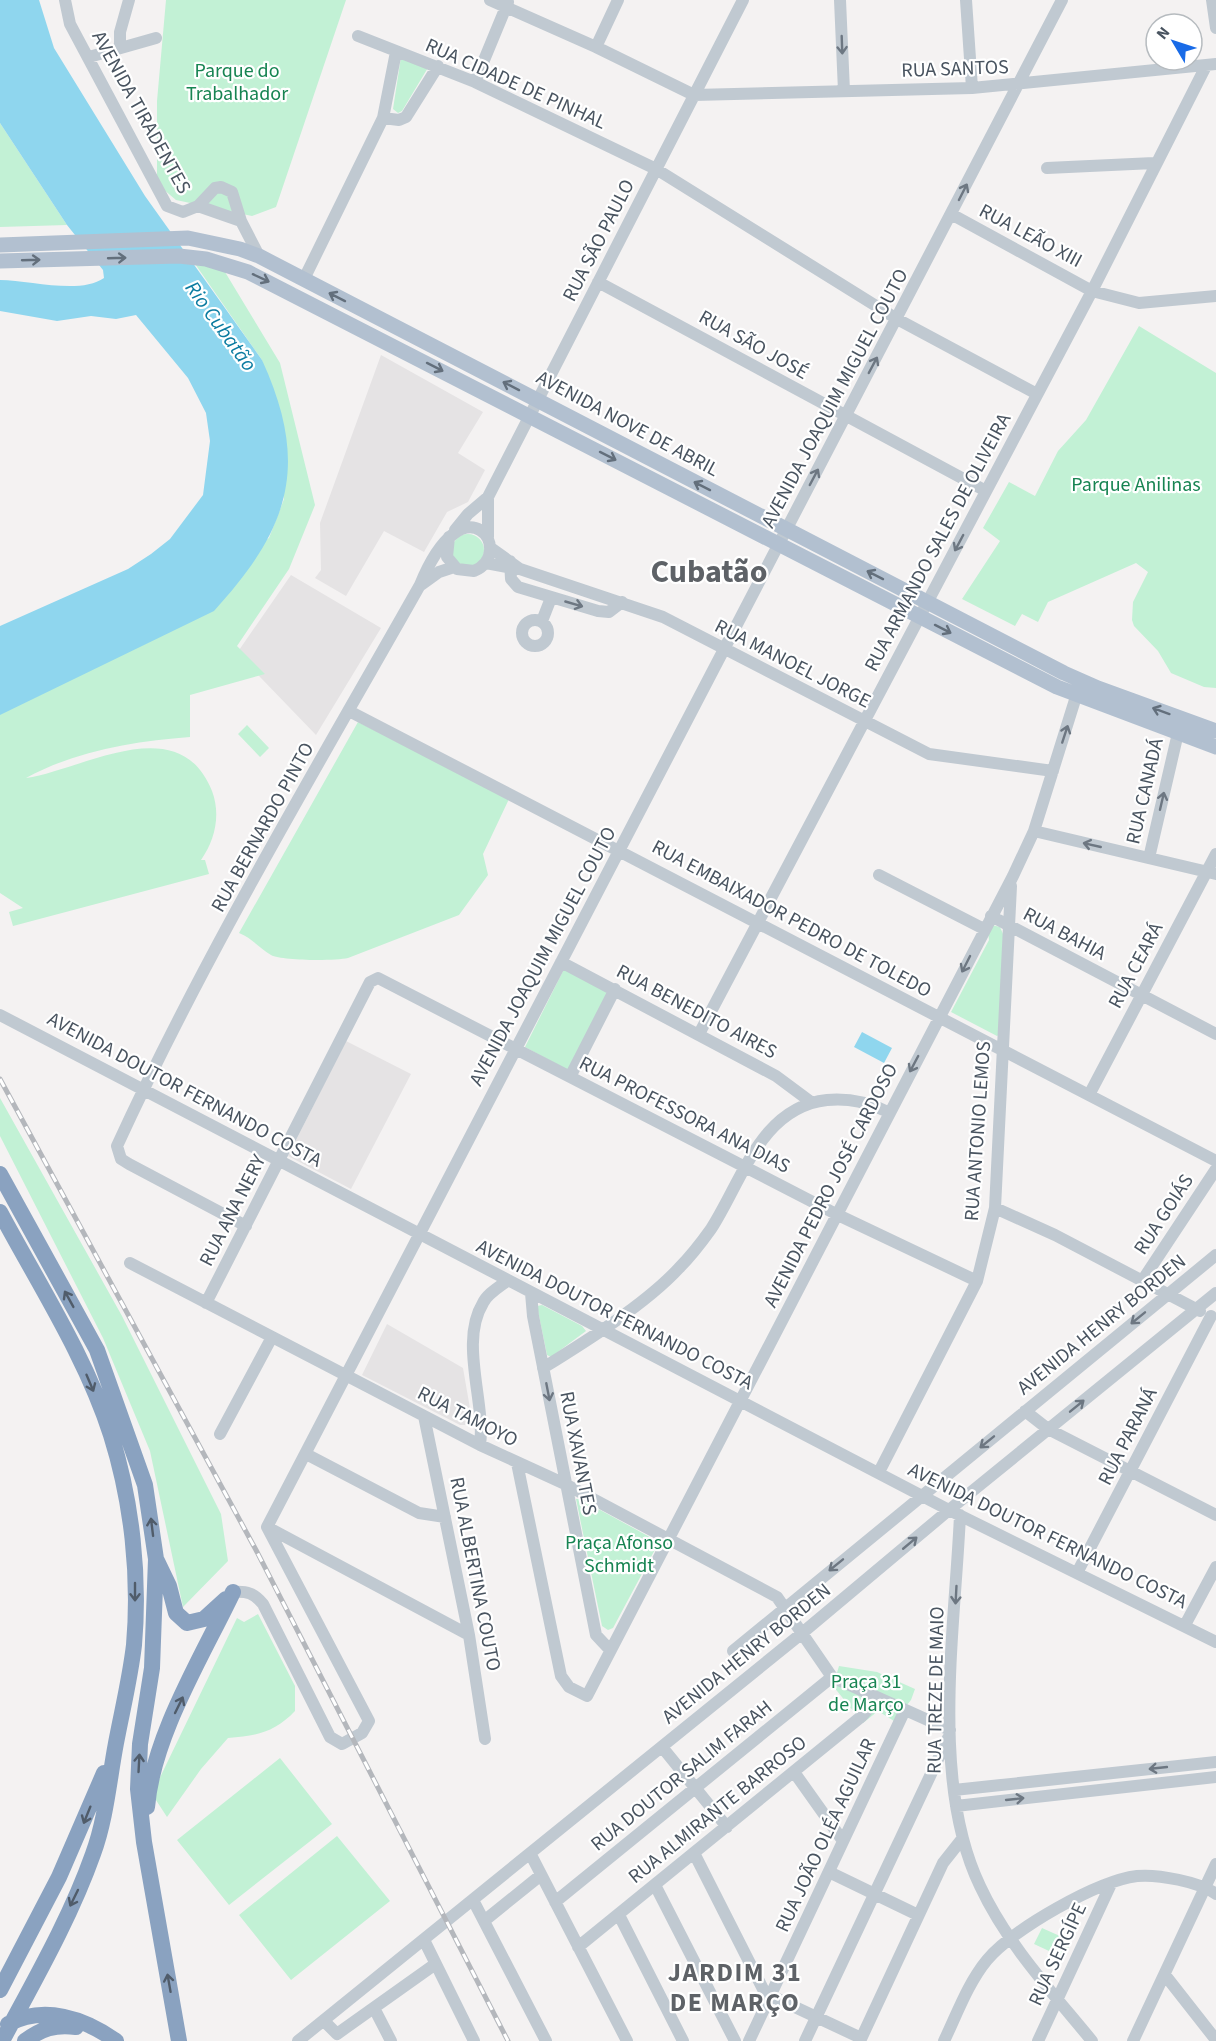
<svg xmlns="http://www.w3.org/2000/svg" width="1216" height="2041" font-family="'Source Sans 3',sans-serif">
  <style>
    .education { fill: #e5e3e4 }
    .green { fill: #c2f1d5 }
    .water { fill: #8fd6ee }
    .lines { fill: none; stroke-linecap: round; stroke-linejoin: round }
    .minor { stroke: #c0c9d1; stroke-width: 12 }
    .major { stroke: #b2c0d0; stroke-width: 15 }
    .highway { stroke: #8aa2c0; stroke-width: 16 }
    .rail-casing { stroke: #b4b7bc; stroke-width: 5 }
    .rail { stroke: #fff; stroke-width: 3; stroke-dasharray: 9; stroke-linecap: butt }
    .oneway { stroke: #6d7782 }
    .oneway2 { stroke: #636f7c }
    .oneway3 { stroke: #505c6a }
    .labels { text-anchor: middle; stroke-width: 4.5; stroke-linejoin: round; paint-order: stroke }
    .street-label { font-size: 20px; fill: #495460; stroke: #fff }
    .park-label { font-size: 20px; fill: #178452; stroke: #fff }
    .water-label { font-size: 21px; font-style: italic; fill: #0c7ca1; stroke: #fff }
    .district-label { font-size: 26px; font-weight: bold; letter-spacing: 1.5px; fill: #5e6267; stroke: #fff }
    .town-label { font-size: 32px; font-weight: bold; fill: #5e6267; stroke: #fff }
  </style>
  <rect width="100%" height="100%" fill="#f4f2f2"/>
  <path class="education" d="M381 355 483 412 458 453 485 470 468 502 447 512 424 552 384 531 346 596 315 578 321 570 320 523Z
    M291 575 381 628 316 735 237 653Z
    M346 1041 411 1074 351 1189 288 1156Z
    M387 1324 463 1368 472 1420 468 1425H460L362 1375Z"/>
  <path class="green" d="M166 0H346L276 207 252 216 176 200 163 189 157 180V101Z
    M401 57 429 66 402 111 398 113 393 109Z
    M0 123 67 225 0 227Z
    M193 261 225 272 280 363 315 505 289 569 237 646 265 674 190 695V737C135 741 75 751 26 778 83 770 179 708 212 791 221 815 215 840 201 860H205L209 874 13 926 9 912 23 908 0 893V714L269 538 284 499 262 360Z
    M1139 326 1216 373V688L1204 687 1171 673 1158 651 1134 626 1132 620 1133 602 1148 572 1136 563 1048 602 1038 622 1022 614 1015 626 962 599 1000 541 983 528 1009 482 1035 496 1058 451 1086 420Z
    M452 550a16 16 0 1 1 32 0a16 16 0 1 1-32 0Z
    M358 722 509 799 483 854 488 875 459 915 348 958C335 961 282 961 271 955 259 948 252 938 239 933Z
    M247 725 269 748 260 757 238 734Z
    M992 925 1000 927 1003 934 1002 1033 997 1036 951 1012 989 940 988 932Z
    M564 969 609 993 569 1071 525 1047Z
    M0 1098 122 1316 221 1514 228 1561 183 1607 150 1451 103 1338 0 1136Z
    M542 1305 582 1326 586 1331 551 1357 547 1355 537 1306Z
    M576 1499H580L659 1542 613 1628 608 1630 602 1626Z
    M258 1614 295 1686V1711C275 1732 257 1736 228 1738L201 1769 167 1817 152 1794 237 1618 244 1622Z
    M839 1666 877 1672 915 1689 911 1700 894 1721 878 1711 863 1723 833 1686Z
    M280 1758 332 1824 229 1905 177 1840Z
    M337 1836 390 1901 291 1980 239 1915Z
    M1042 1928 1071 1941 1064 1958 1034 1944Z"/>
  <path class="water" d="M0 0H39L54 48 145 196 262 360C310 465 290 528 214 611L0 715V626L128 569 151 554 170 539 203 495 210 441 206 413 188 378 136 315 116 319 91 316 57 321 0 311V280C29 280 80 295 104 278L103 270 67 225 0 123Z
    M862 1032 892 1048 884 1063 854 1047Z"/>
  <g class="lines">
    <path class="minor" d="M65 0 70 24 167 206 183 212 198 206 241 221
      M490 0 596 47 694 95 972 88 1216 64
      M840 0 844 91
      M966 0 972 88
      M1212 0 1216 28
      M358 36 475 82 656 169 897 319 1037 394
      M120 47V32L129 0
      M596 47 618 0
      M89 57 156 38
      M475 82 508 2
      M383 118 399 120 406 117 438 66
      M1047 168 1154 163
      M198 206 215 188 221 187 232 192 241 221 259 256
      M951 214 1092 291 1139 303 1216 296
      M304 279 383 118 396 52
      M598 282 986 491
      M455 530 468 514 488 497
      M488 537V497L743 0
      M491 548 520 569 663 617 929 754 1053 771
      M510 561 511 579 518 587 598 611 609 612 622 602
      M486 563 517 569
      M421 585 439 572 454 567
      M522 633a13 13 0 1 1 26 0a13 13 0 1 1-26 0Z
      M542 621 551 598
      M349 711 1216 1161
      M1034 831 1216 874
      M1149 858 1178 733
      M879 875 984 929
      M991 916 1216 1034
      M561 962 776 1076 811 1102
      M0 1015 949 1510 1216 1642
      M699 1034 1092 291 1206 66
      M570 1077 615 989
      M1089 1095 1216 854
      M995 1208 1055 1235 1200 1311
      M246 1226 129 1164 121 1159 117 1146C205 954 316 769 420 585 465 475 517 553 474 571L457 569 447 557 449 537
      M130 1263 480 1445 565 1484 777 1597 832 1677 950 1730
      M1142 1281 1216 1169
      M531 1293 533 1316 596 1635 610 1650
      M206 1303 370 982 378 978 838 1215 977 1281
      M543 1368C585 1342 646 1304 679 1268 691 1256 701 1243 711 1229 742 1181 761 1107 827 1100 850 1098 868 1102 888 1112
      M1025 1411 1048 1429 1216 1515
      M424 1416 469 1635 485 1739
      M220 1434 272 1337
      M480 1445C486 1403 459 1342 483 1303 487 1294 499 1287 507 1281
      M306 1454 419 1513 445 1517
      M517 1463 561 1676 569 1687 587 1696 1013 876 1034 831 1079 687
      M879 1472 977 1281 995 1208 1011 886
      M960 1515C955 1629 930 1782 980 1886 1007 1944 1052 1992 1092 2041
      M267 1527 469 1635
      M1077 1573 1211 1316
      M233 1592C247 1591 254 1593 263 1604L330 1737 342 1744 362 1733 369 1721 267 1527 1062 0
      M1185 1625 1216 1567
      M733 1651 1216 1255
      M662 1747 727 1827
      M794 1772 843 1841
      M954 1790 1216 1762
      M956 1806 1216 1777
      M530 1853 627 2041
      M694 1853 765 1993 861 2038
      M829 1872 918 1915
      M655 1885 735 2041
      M473 1900 546 2041
      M555 1902 832 1677
      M619 1915 683 2041
      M484 1921 541 1875
      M424 1940 474 2041
      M578 1947 862 1716 877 1699
      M1165 1975 1216 2040
      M374 2008 391 2041
      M324 2021 337 2034 434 1965
      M298 2041 801 1634 949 1510 1216 1293
      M749 2041 904 1712
      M805 2041 948 1738
      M860 2041 943 1863 962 1839
      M944 2041C957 2014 968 1983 987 1960 1013 1929 1097 1881 1137 1876 1158 1874 1200 1882 1216 1894
      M1038 2041 1111 1884
      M1133 2041 1216 1864"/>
    <path class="major" d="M0 245 188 238 240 249 259 256 1064 673 1098 688 1216 731
      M0 261 179 256 206 259 248 272 1057 687 1216 747"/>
    <path class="highway" d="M0 1174 97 1350 145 1485 156 1559 152 1668 140 1744 138 1789 144 1842 179 2041
      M0 1212C39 1285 86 1357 111 1435 132 1502 140 1576 134 1645 130 1679 122 1711 116 1743 109 1780 106 1819 93 1854 70 1919 34 1981 2 2041
      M157 1561 169 1586 176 1613 187 1623 204 1619 226 1599
      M147 1807C153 1736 202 1657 233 1592
      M0 1990 59 1877 104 1773
      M8 2024C44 2005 84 2018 116 2041
      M25 2041C41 2029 55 2024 76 2027"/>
    <g class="rail-casing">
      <path id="rail" d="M0 1079 256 1550 508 2041"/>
    </g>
    <use href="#rail" class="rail"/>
  </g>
  <defs><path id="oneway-shaft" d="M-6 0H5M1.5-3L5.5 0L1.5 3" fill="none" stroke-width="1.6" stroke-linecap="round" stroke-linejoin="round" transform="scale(1.5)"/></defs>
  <g class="oneway">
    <use href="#oneway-shaft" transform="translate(842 45) rotate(88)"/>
    <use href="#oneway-shaft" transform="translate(963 192) rotate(-63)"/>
    <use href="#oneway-shaft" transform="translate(873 365) rotate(-62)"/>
    <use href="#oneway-shaft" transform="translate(814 477) rotate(-62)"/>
    <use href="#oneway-shaft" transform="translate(959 543) rotate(118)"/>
    <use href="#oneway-shaft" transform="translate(574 604) rotate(16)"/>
    <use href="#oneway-shaft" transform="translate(1065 734) rotate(-72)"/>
    <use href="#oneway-shaft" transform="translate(1162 801) rotate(-77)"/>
    <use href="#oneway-shaft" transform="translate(1092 845) rotate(-167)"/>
    <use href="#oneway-shaft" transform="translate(966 964) rotate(117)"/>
    <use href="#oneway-shaft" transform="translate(914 1064) rotate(118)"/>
    <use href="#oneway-shaft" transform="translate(1138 1318) rotate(141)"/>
    <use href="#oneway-shaft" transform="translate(548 1392) rotate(79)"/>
    <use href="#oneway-shaft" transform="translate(1077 1406) rotate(-39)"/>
    <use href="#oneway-shaft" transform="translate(987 1442) rotate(141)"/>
    <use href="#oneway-shaft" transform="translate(910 1543) rotate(-40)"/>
    <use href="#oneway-shaft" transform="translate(836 1565) rotate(141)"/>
    <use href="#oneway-shaft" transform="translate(956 1595) rotate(93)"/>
    <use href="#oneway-shaft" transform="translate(1158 1768) rotate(174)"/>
    <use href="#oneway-shaft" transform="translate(1015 1799) rotate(-6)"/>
  </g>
  <g class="oneway2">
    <use href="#oneway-shaft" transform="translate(117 258) rotate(-2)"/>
    <use href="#oneway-shaft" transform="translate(31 260) rotate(-2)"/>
    <use href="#oneway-shaft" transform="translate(261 278) rotate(25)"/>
    <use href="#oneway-shaft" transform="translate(337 297) rotate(-153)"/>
    <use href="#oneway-shaft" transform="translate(435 367) rotate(27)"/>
    <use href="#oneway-shaft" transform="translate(511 386) rotate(-153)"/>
    <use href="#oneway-shaft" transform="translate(608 456) rotate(27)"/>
    <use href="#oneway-shaft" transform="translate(702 486) rotate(-153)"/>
    <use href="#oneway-shaft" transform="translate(875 575) rotate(-153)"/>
    <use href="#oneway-shaft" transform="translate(943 629) rotate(27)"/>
    <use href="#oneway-shaft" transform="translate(1161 711) rotate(-160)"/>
  </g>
  <g class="oneway3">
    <use href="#oneway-shaft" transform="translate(69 1299) rotate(-119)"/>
    <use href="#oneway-shaft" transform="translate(90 1383) rotate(67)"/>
    <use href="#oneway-shaft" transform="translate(152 1527) rotate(-97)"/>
    <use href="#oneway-shaft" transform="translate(135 1592) rotate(90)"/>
    <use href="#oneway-shaft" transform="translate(179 1705) rotate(-64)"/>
    <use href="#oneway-shaft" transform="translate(139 1763) rotate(-87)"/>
    <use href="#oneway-shaft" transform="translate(87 1815) rotate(112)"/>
    <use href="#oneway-shaft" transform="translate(74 1898) rotate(116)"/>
    <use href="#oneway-shaft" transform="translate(169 1983) rotate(-100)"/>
  </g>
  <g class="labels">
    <g class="street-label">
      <text transform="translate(955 68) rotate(-2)" y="7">RUA SANTOS</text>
      <text transform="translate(516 83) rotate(24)" y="7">RUA CIDADE DE PINHAL</text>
      <text transform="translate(142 112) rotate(61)" y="7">AVENIDA TIRADENTES</text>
      <text transform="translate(1031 235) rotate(28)" y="7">RUA LEÃO XIII</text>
      <text transform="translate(598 240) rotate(-63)" y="7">RUA SÃO PAULO</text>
      <text transform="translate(754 344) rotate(29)" y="7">RUA SÃO JOSÉ</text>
      <text transform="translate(834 398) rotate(-62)" y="7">AVENIDA JOAQUIM MIGUEL COUTO</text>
      <text transform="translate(628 423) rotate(28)" y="7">AVENIDA NOVE DE ABRIL</text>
      <text transform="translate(937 542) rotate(-62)" y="7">RUA ARMANDO SALES DE OLIVEIRA</text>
      <text transform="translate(793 663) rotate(27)" y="7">RUA MANOEL JORGE</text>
      <text transform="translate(1144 791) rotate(-77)" y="7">RUA CANADÁ</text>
      <text transform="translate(262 827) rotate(-61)" y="7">RUA BERNARDO PINTO</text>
      <text transform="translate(792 918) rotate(28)" y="7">RUA EMBAIXADOR PEDRO DE TOLEDO</text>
      <text transform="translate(1065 933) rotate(28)" y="7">RUA BAHIA</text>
      <text transform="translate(542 956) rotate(-62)" y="7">AVENIDA JOAQUIM MIGUEL COUTO</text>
      <text transform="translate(1135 965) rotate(-62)" y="7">RUA CEARÁ</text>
      <text transform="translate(697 1011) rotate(28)" y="7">RUA BENEDITO AIRES</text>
      <text transform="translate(185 1089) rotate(28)" y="7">AVENIDA DOUTOR FERNANDO COSTA</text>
      <text transform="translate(685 1114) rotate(27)" y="7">RUA PROFESSORA ANA DIAS</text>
      <text transform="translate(977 1131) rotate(-86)" y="7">RUA ANTONIO LEMOS</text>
      <text transform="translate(830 1185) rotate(-63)" y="7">AVENIDA PEDRO JOSÉ CARDOSO</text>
      <text transform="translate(232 1210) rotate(-63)" y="7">RUA ANA NERY</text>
      <text transform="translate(1163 1214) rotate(-57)" y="7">RUA GOIÁS</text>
      <text transform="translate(615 1314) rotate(27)" y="7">AVENIDA DOUTOR FERNANDO COSTA</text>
      <text transform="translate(1101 1324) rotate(-39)" y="7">AVENIDA HENRY BORDEN</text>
      <text transform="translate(468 1416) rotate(27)" y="7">RUA TAMOYO</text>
      <text transform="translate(1127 1436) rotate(-63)" y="7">RUA PARANÁ</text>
      <text transform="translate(579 1453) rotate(79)" y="7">RUA XAVANTES</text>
      <text transform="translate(1048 1535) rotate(26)" y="7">AVENIDA DOUTOR FERNANDO COSTA</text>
      <text transform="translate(476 1574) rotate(79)" y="7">RUA ALBERTINA COUTO</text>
      <text transform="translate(746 1653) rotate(-39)" y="7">AVENIDA HENRY BORDEN</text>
      <text transform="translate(935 1690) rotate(-89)" y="7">RUA TREZE DE MAIO</text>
      <text transform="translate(681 1775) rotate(-39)" y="7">RUA DOUTOR SALIM FARAH</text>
      <text transform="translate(717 1809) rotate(-39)" y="7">RUA ALMIRANTE BARROSO</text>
      <text transform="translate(825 1835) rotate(-65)" y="7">RUA JOÃO OLÉA AGUILAR</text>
      <text transform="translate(1057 1954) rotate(-65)" y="7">RUA SERGÍPE</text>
    </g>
    <g class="park-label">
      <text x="237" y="77">Parque do<tspan x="237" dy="23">Trabalhador</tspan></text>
      <text x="1136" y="491">Parque Anilinas</text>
      <text x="619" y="1549">Praça Afonso<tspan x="619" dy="23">Schmidt</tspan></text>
      <text x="866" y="1688">Praça 31<tspan x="866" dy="23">de Março</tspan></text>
    </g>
    <g class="water-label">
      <text transform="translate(221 326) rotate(54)" y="7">Rio Cubatão</text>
    </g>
    <g class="district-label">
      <text x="735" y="1981">JARDIM 31<tspan x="735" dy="30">DE MARÇO</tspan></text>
    </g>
    <g class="town-label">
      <text x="709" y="582">Cubatão</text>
    </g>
  </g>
  <g transform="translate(1174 42) rotate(309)"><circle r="28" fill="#ffffff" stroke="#b6bbbf" stroke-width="1.5"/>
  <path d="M0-4.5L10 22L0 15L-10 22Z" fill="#196be7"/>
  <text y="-9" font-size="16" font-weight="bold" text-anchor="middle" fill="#495460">N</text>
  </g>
</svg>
